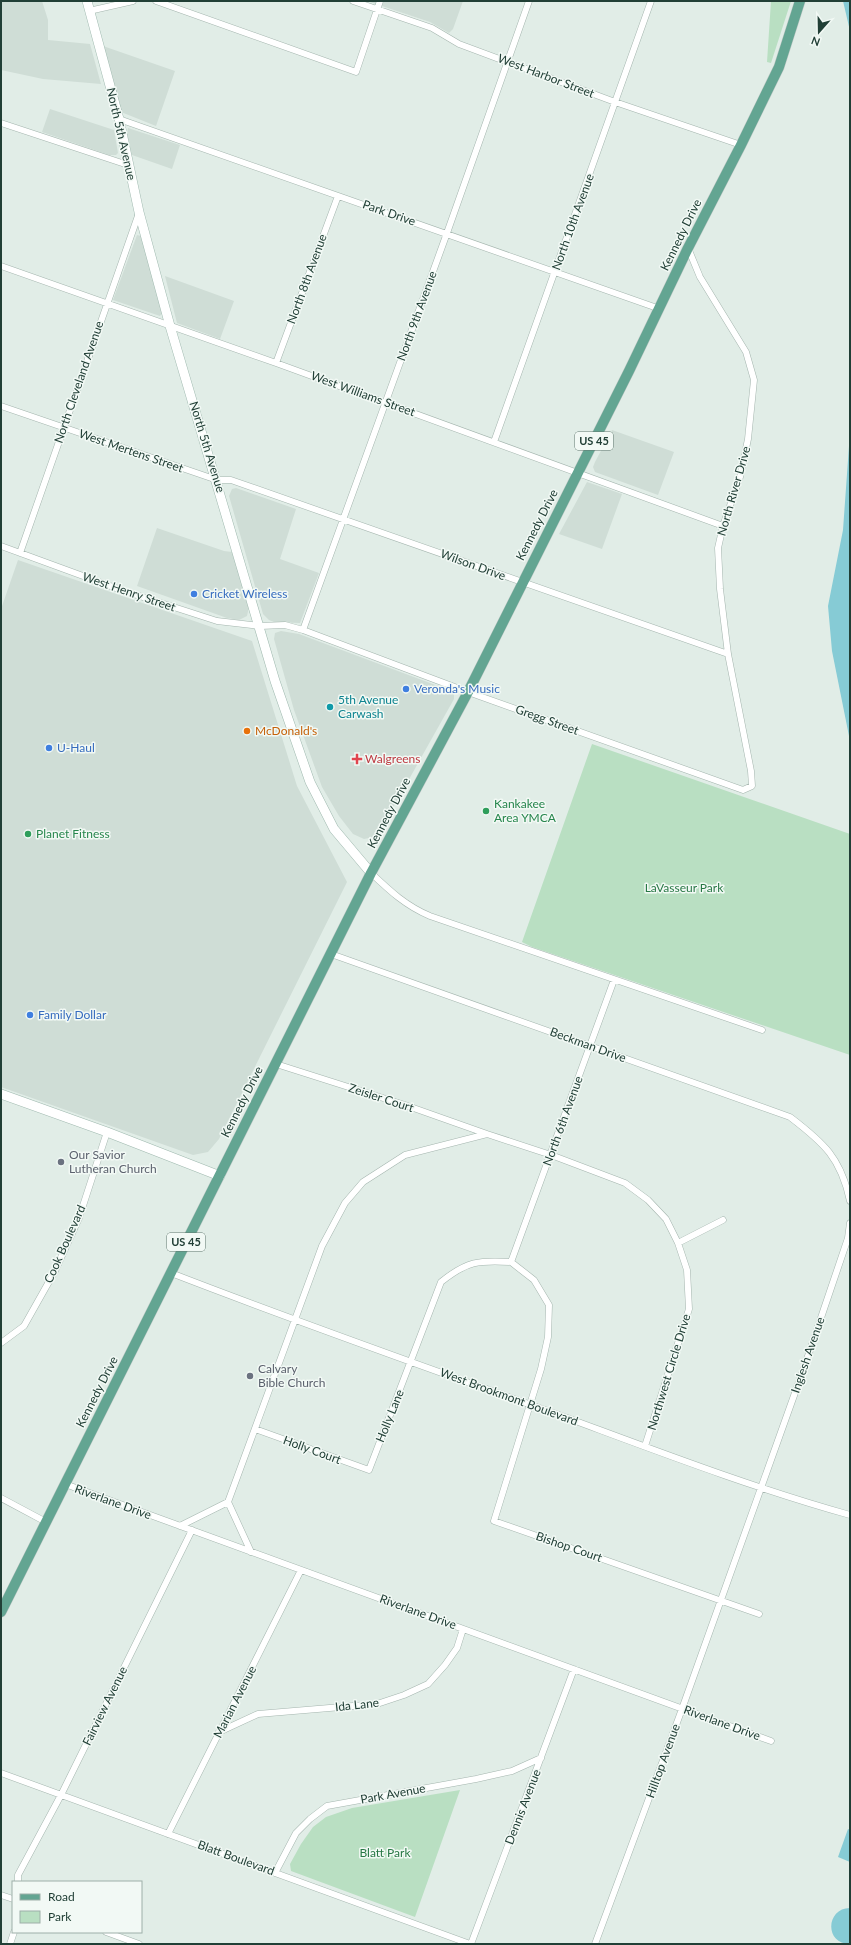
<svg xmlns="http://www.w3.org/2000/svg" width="851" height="1945" font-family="Lato,sans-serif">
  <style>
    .built { fill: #cfddd6 }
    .green { fill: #b9dfc2 }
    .water { fill: #86cbd5 }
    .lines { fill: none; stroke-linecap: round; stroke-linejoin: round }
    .street-casing { stroke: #a4b5ae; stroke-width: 7 }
    .secondary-casing { stroke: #9fb9af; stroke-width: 10 }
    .primary-casing { stroke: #c1c9c7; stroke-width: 11 }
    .street { stroke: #fff; stroke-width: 6 }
    .secondary { stroke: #fff; stroke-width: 9 }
    .primary { stroke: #63a592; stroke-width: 10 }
    .shop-dot { fill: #3f7fe0; stroke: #f2f9f5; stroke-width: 1.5 }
    .culture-dot { fill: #0f9aa8; stroke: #f2f9f5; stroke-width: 1.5 }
    .food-dot { fill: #e8710a; stroke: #f2f9f5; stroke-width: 1.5 }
    .health-dot { fill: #e0444e; stroke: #f2f9f5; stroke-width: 1.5 }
    .leisure-dot { fill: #2e9e5b; stroke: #f2f9f5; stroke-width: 1.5 }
    .worship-dot { fill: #6b7280; stroke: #f2f9f5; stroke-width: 1.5 }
    .labels { text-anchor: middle; stroke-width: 3; stroke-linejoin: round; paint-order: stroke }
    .shield { fill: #f2f9f5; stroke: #60776f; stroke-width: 1 }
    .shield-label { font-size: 11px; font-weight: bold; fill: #213f36 }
    .street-label { font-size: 12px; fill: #213f36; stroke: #f2f9f5 }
    .shop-label { font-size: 12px; fill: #366cbe; stroke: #f2f9f5; text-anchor: start }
    .culture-label { font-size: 12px; fill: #0d838f; stroke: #f2f9f5; text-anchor: start }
    .food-label { font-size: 12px; fill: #c56008; stroke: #f2f9f5; text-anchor: start }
    .health-label { font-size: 12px; fill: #be3a42; stroke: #f2f9f5; text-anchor: start }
    .leisure-label { font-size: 12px; fill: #27864d; stroke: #f2f9f5; text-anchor: start }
    .park-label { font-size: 12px; fill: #287845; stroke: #f2f9f5 }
    .worship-label { font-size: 12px; fill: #5b616d; stroke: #f2f9f5; text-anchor: start }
  </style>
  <rect width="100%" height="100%" fill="#e1ede7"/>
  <path class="built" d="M1 1H42L48 20V40L90 44 101 84 43 79 1 70Z
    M367 1H463L453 29 449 33 430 22Z
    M103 46 175 71 156 126 121 112Z
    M50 109 114 130 118 153 116 155H109L42 132Z
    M128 128 180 145 172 169 132 155 127 134Z
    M137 235 141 236 163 312 160 316 113 300Z
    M165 276 234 301 220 339 177 323Z
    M612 430 674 452 658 495 595 472 593 467 595 462Z
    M587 482 622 494 602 549 559 534Z
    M236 488 296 509 280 559 319 573 300 623 274 622 269 620 263 614 229 496 232 489Z
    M157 528 224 551 232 552 249 607 247 616 239 620 227 618 137 586Z
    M18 560 252 641 297 786 347 882 219 1139 208 1152 193 1155 1 1087V609Z
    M281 631 299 634 454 692V699L380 831 374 837 364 839 353 834 339 816 322 787 294 710 274 639 275 633Z"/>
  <path class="green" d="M771 1H791L771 63 767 62Z
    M592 744 850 834V1055L532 947 522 942Z
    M460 1790 415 1917 291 1871 290 1864 301 1844 313 1827 326 1817 352 1808Z"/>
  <path class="water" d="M843 1H850V31Z
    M850 432V741L832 651 828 606 843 530Z
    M848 1829 850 1830V1862L838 1857Z
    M850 1908V1944C824 1944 826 1908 850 1908Z"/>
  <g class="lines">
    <g class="street-casing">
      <path id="street" d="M156 1 356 72 380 1
        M353 1 432 28 459 44 615 102 741 145
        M89 11 133 1
        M119 119 660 309
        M1 123 128 165
        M1 266 276 363 723 526
        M276 363 338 196
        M1 406 217 480H231L728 654
        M494 442 651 1
        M1 546 124 591 217 621 260 626 285 625 303 630 468 692 743 790 752 786 751 771 728 654 720 589 718 548 723 526 740 477 748 439 754 380 746 352 700 277 688 248
        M20 553 139 213
        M303 630 447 233 529 1
        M371 873C390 891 406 906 430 916L762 1030
        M331 954 790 1117C824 1143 841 1158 850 1201
        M276 1064 405 1105 487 1134
        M678 1243 723 1220
        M511 1262 534 1280 549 1305 548 1337 541 1369 494 1521 759 1614
        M511 1262 614 980
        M171 1273C300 1323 431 1369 562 1416 657 1451 753 1488 850 1515
        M1 1343 24 1326 55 1271 79 1218 107 1132
        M255 1429 369 1470 441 1282C467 1261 479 1260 511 1262
        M65 1484 771 1741
        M1 1498 46 1522
        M180 1526 228 1502
        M251 1552 228 1502 322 1246 345 1203 363 1182 405 1155 487 1134 551 1155 625 1183 648 1200 666 1219 678 1243 687 1270 689 1309 645 1446
        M219 1732 258 1714 377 1704 404 1695 428 1684 445 1665 457 1648 463 1629
        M1 1773 470 1944
        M168 1834 301 1570
        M275 1873 296 1833 310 1819 327 1806 476 1779 512 1771 541 1758
        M18 1882V1875L61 1795 192 1530
        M1 1895 13 1899
        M106 1932 139 1944
        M10 1944 14 1932
        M471 1944 574 1669
        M595 1944 682 1709 806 1362 848 1238 850 1223"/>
    </g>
    <g class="secondary-casing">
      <path id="secondary" d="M87 1 119 119 139 212 170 326 275 681 310 782 334 829 371 873
        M1 1094 107 1132 220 1176"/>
    </g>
    <g class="primary-casing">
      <path id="primary" d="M1 1612 371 873 468 692 629 371 688 248 741 145 779 67 800 1"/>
    </g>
    <use href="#street" class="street"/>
    <use href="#secondary" class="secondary"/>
    <use href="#primary" class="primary"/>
  </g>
  <g class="shop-dot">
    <circle cx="194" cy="594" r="4"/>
    <circle cx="406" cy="689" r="4"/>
    <circle cx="49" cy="748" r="4"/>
    <circle cx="30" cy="1015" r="4"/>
  </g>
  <circle class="culture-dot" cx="330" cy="707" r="4"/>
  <circle class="food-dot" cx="247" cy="731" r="4"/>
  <path class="health-dot" d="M355 753h4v4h4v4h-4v4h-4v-4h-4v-4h4z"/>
  <g class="leisure-dot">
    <circle cx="486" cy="811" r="4"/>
    <circle cx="28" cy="834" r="4"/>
  </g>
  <g class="worship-dot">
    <circle cx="61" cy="1162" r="4"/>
    <circle cx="250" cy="1376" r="4"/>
  </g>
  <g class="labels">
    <g class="shield">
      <rect x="575" y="432" width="38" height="18" rx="3"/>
      <rect x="167" y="1233" width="38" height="18" rx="3"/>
    </g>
    <g class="shield-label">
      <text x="594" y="445">US 45</text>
      <text x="186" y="1246">US 45</text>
    </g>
    <g class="street-label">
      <text transform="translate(546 76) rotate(21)" y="4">West Harbor Street</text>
      <text transform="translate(121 134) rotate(77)" y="4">North 5th Avenue</text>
      <text transform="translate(389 213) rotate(19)" y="4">Park Drive</text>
      <text transform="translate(573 222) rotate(-70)" y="4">North 10th Avenue</text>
      <text transform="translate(681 235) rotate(-64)" y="4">Kennedy Drive</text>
      <text transform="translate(307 279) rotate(-70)" y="4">North 8th Avenue</text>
      <text transform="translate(417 316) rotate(-70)" y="4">North 9th Avenue</text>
      <text transform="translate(79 382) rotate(-71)" y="4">North Cleveland Avenue</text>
      <text transform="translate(363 394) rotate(20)" y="4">West Williams Street</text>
      <text transform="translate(207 447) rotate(73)" y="4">North 5th Avenue</text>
      <text transform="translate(131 451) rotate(19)" y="4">West Mertens Street</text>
      <text transform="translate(734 491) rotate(-74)" y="4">North River Drive</text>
      <text transform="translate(537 525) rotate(-63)" y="4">Kennedy Drive</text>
      <text transform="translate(473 565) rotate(20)" y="4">Wilson Drive</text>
      <text transform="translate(129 592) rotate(19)" y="4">West Henry Street</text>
      <text transform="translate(547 720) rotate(20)" y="4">Gregg Street</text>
      <text transform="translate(389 813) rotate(-62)" y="4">Kennedy Drive</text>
      <text transform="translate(588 1045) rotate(20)" y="4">Beckman Drive</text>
      <text transform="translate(381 1098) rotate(18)" y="4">Zeisler Court</text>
      <text transform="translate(242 1102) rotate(-63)" y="4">Kennedy Drive</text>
      <text transform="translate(563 1121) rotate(-70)" y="4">North 6th Avenue</text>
      <text transform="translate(65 1244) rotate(-66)" y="4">Cook Boulevard</text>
      <text transform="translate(808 1355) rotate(-71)" y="4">Inglesh Avenue</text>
      <text transform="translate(669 1372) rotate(-73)" y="4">Northwest Circle Drive</text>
      <text transform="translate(97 1392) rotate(-63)" y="4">Kennedy Drive</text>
      <text transform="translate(509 1397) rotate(20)" y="4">West Brookmont Boulevard</text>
      <text transform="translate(390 1416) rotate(-68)" y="4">Holly Lane</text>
      <text transform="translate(312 1450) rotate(20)" y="4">Holly Court</text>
      <text transform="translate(113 1502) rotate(20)" y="4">Riverlane Drive</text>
      <text transform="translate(569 1547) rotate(19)" y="4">Bishop Court</text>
      <text transform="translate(418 1612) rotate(20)" y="4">Riverlane Drive</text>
      <text transform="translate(235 1702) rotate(-63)" y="4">Marian Avenue</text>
      <text transform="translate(357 1705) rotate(-6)" y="4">Ida Lane</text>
      <text transform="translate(105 1706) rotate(-64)" y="4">Fairview Avenue</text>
      <text transform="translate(722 1723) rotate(20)" y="4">Riverlane Drive</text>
      <text transform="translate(663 1761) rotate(-70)" y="4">Hilltop Avenue</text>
      <text transform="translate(393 1794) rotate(-10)" y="4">Park Avenue</text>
      <text transform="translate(523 1807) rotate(-69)" y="4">Dennis Avenue</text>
      <text transform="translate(236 1858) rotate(20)" y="4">Blatt Boulevard</text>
    </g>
    <g class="shop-label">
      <text x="202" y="598">Cricket Wireless</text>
      <text x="414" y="693">Veronda's Music</text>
      <text x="57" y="752">U-Haul</text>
      <text x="38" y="1019">Family Dollar</text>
    </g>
    <g class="culture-label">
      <text x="338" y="704">5th Avenue<tspan x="338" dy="14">Carwash</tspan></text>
    </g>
    <g class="food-label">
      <text x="255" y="735">McDonald's</text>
    </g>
    <g class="health-label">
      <text x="365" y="763">Walgreens</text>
    </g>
    <g class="leisure-label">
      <text x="494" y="808">Kankakee<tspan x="494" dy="14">Area YMCA</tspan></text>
      <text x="36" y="838">Planet Fitness</text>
    </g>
    <g class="park-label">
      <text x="684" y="892">LaVasseur Park</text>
      <text x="385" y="1857">Blatt Park</text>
    </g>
    <g class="worship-label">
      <text x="69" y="1159">Our Savior<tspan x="69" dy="14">Lutheran Church</tspan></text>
      <text x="258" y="1373">Calvary<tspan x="258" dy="14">Bible Church</tspan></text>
    </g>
  </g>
  <rect width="851" height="1945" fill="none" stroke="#213f36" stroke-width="4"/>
  <rect x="12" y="1881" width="130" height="52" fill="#f2f9f5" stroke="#9eafa9"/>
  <rect x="20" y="1894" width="20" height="6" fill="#63a592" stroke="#9eafa9"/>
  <text x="48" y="1901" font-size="12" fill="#213f36">Road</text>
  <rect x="20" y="1911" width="20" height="12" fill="#b9dfc2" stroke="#9eafa9"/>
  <text x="48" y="1921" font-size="12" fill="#213f36">Park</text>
  <g transform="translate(819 32) rotate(200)" stroke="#f2f9f5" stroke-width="3" paint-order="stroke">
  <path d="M0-3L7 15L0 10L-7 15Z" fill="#213f36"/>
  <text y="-6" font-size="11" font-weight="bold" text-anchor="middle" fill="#213f36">N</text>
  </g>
</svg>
